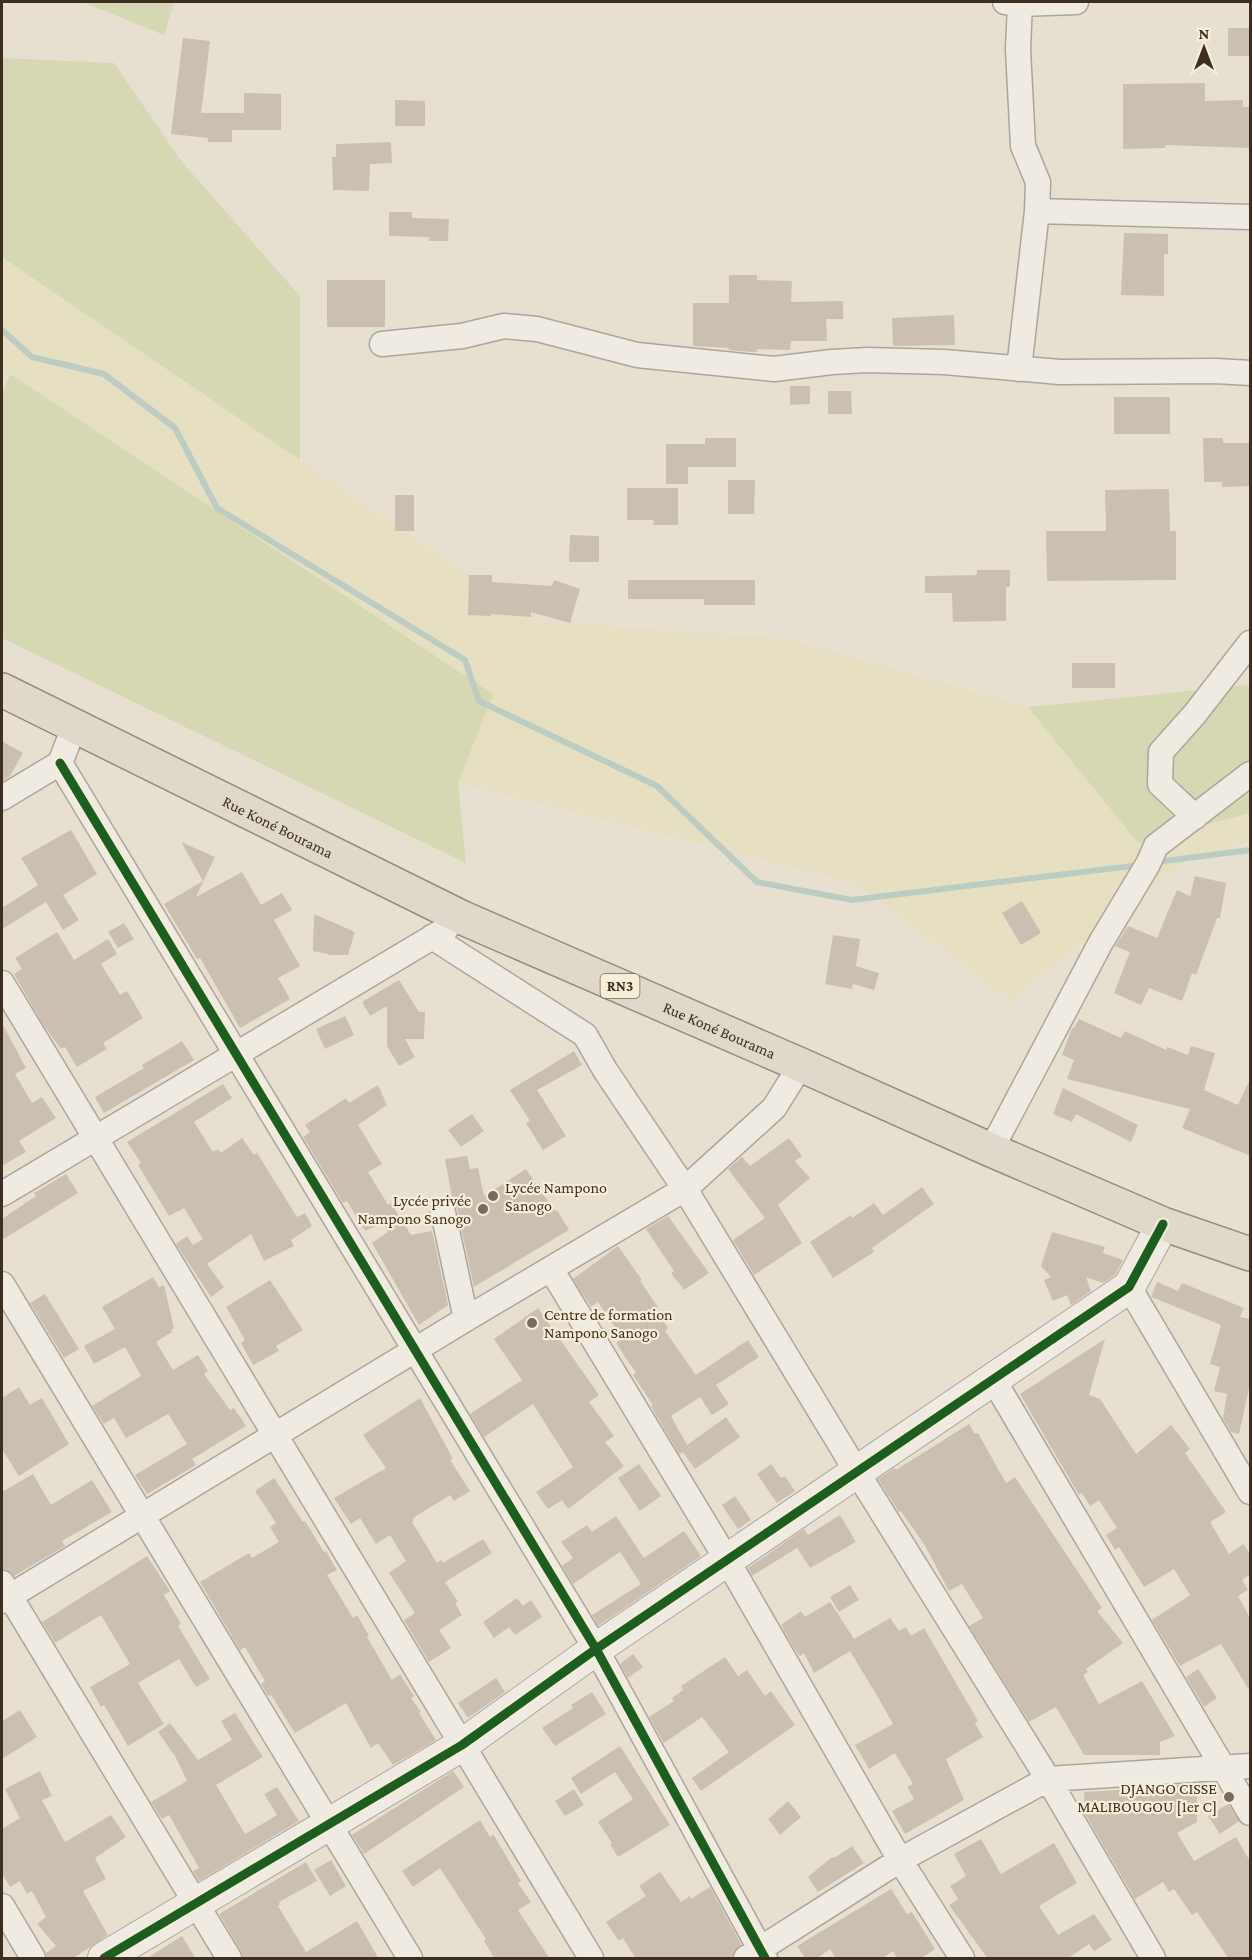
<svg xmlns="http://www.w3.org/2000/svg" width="1252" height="1960" font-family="'Crimson Pro',serif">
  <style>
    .farmland { fill: #e6dfc2 }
    .green { fill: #d6d7b3 }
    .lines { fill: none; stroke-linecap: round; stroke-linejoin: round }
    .stream { stroke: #bcccc2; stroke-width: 6 }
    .building { fill: #cbbfb2 }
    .minor-casing { stroke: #ada599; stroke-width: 27 }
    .tertiary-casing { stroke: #ada599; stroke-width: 34 }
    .trunk-casing { stroke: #928b80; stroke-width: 36 }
    .minor { stroke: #efebe3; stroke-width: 24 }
    .tertiary { stroke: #efebe3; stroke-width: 32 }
    .trunk { stroke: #e0d9cb; stroke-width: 33 }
    .cycleway-casing { stroke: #f7eed8; stroke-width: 13 }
    .cycleway { stroke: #1b5e20; stroke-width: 9 }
    .poi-dot { fill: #786c5e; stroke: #f7eed8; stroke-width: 2 }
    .labels { text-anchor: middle; stroke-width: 4.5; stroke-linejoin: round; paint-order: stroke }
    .shield { fill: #f7eed8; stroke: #756857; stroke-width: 1.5 }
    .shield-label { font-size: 15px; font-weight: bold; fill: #3d2e20 }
    .street-label { font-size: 16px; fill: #3d2e20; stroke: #f7eed8 }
    .poi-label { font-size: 16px; fill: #3d2e20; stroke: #f7eed8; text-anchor: start }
  </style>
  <rect width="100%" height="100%" fill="#e7e0d1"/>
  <path class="farmland" d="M2 257 536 621 789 639 1028 707 1138 843 1250 813V841L1181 864 1010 1001 856 883 458 783 493 694 10 374 2 371Z"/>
  <path class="green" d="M82 2H174L164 35Z
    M2 58 114 63 182 162 300 296V460L2 257Z
    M10 374 493 694 458 783 466 863 2 638V394Z
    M1250 685V813L1138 843 1028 707Z"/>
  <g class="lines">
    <path class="stream" d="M2 330 32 357 104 374 175 428 217 508 465 660 479 701 657 786 757 882 852 900 1140 865
      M1156 862 1250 850"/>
  </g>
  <path class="building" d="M1228 28H1249V56H1228Z
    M183 38 210 41 201 113H244V93L281 94V130H232V142H208V138L171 134Z
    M1205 83V101L1243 100V107H1251V148L1165 145V148L1123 149V84Z
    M395 100 425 101V126H395Z
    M391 142 392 163 370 164 369 191 333 190 332 157H336V144Z
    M389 212H412V218L449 219 448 241H429V237L389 236Z
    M1124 233 1168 234V254H1164V296L1121 295Z
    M729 275H757V280L792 281 791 302 843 301V319H826L827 341H791L790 350 757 349V352H753L729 350V348L693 346V303H729Z
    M327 280H385V327H327Z
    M954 315 955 345 893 346 892 318Z
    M790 386H810V404L790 405Z
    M828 391H851L852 414H828Z
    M1114 397H1170V434H1114Z
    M705 438H736V467H688V484H666V444H705Z
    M1203 438H1223V443H1251V486L1222 487V482H1204Z
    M728 480H755L754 514H728Z
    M627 488H678V525H653L654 520H627Z
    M1169 489 1170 531H1176V580L1047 581 1046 531H1106L1105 490Z
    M395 495H414V531H395Z
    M570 535 599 536V562H569Z
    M977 570H1010V587H1006V621L953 622 952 593H925V576L977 575Z
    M469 575H492V582L552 586 554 580 580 589 570 623 531 612V617L491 614V616L468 615Z
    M628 580H755V605H704V599H628Z
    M1072 663H1115V688H1072Z
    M2 741 23 753 10 776 2 782Z
    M71 830 97 874 63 895 79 920 63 930 46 902 2 929V908L38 885 21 858Z
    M181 842 215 857 196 897 242 872 261 905 282 893 292 910 274 920 300 966 278 978 290 999 240 1028 200 958 197 959 164 904 203 881Z
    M1195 876 1226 883 1220 918H1217L1196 975 1192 973 1182 1001 1149 988 1141 1005 1114 993 1130 952 1115 946 1128 926 1157 938 1177 890 1190 896Z
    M1022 901 1041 933 1021 945 1002 913Z
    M314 914 355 932 348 955H331L313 951Z
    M124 923 134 939 118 948 108 932Z
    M57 932 74 960 108 939 117 954 101 964 120 995 127 991 143 1018 103 1043 107 1049 77 1067 65 1047 61 1049 44 1026 14 974 22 969 15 958Z
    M833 935 860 939 856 966 879 973 874 990 853 984 852 989 825 984Z
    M399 980 419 1012H425L424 1039H405L415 1057 399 1066 387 1046V1006L370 1016 362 1002Z
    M345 1016 354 1035 325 1049 316 1029Z
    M1079 1019 1121 1038 1125 1031 1166 1050 1167 1047 1188 1055 1191 1046 1215 1053 1204 1090 1238 1105 1251 1077V1156L1182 1128 1190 1109 1067 1079 1074 1060 1062 1055 1072 1028H1074Z
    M2 1023 26 1068 15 1074 32 1103 42 1097 56 1118 19 1141 26 1152 2 1166Z
    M182 1041 194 1060 104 1113 95 1097 144 1068 142 1065Z
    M574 1051 582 1065 537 1090 566 1136 543 1150 526 1123 530 1121 510 1090Z
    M223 1084 232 1098 194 1122 213 1152 218 1149 221 1153 242 1138 254 1155 257 1153 297 1217 305 1213 312 1226 291 1240 294 1246 264 1261 251 1234 207 1264 224 1287 211 1297 176 1244 187 1236 193 1245 203 1239 184 1208 169 1216 138 1165 141 1163 127 1142Z
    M378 1085 387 1105 358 1125 382 1164 368 1172 388 1205 391 1203 411 1235 432 1231 448 1305 419 1325 372 1243 388 1232 383 1223 365 1231 347 1201 343 1203 303 1137 310 1132 305 1125 346 1098 349 1103Z
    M1063 1088 1138 1125 1131 1142 1076 1114 1072 1122 1053 1114Z
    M472 1114 484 1131 461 1147 448 1130Z
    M789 1138 802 1156 795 1161 810 1178 778 1205 802 1243 754 1275 733 1240 765 1218 728 1169 742 1157 750 1166Z
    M467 1156 470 1169 478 1168 484 1196 526 1169 555 1211 557 1210 569 1230 474 1287 457 1209 453 1202 445 1159Z
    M66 1174 78 1193 2 1240V1219L36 1196 34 1193Z
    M922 1187 934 1204 872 1248 874 1252 833 1278 810 1242 851 1215 852 1218 874 1203 883 1215Z
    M668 1216 709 1273 684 1290 671 1273 674 1271 646 1229Z
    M1052 1232 1105 1247 1103 1253 1123 1260 1115 1275 1103 1283 1086 1277 1091 1291 1071 1305 1067 1295 1053 1301 1044 1280 1051 1277 1041 1266Z
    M618 1246 642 1280 640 1281 658 1307 656 1309 668 1328 665 1331 696 1375 748 1340 759 1357 716 1385 729 1404 712 1415 700 1397 671 1416 687 1445 726 1417 740 1437 695 1469 683 1452 679 1454 651 1406 653 1405 633 1375 636 1373 616 1343 622 1338 598 1302 591 1307 573 1279Z
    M153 1277 159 1287 164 1285 174 1328 171 1330 172 1332 156 1342 173 1370 198 1355 208 1371 204 1374 230 1410 234 1408 246 1426 192 1459 196 1465 147 1494 135 1475 187 1444 168 1414 126 1438 114 1418 104 1424 92 1406 141 1376 125 1347 94 1364 84 1346 115 1329 102 1307Z
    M270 1280 303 1330 276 1346 279 1351 253 1365 241 1343 245 1340 226 1307Z
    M1157 1282 1178 1291 1182 1283 1222 1299 1244 1308 1240 1317 1251 1319V1379L1239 1434 1231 1432 1223 1418 1227 1394 1214 1391 1220 1367 1210 1364 1221 1325 1151 1297Z
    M45 1294 79 1349 64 1358 30 1303Z
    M538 1308 599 1395 589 1402 614 1436 605 1442 624 1466 568 1509 562 1500 548 1509 536 1492 573 1467 533 1404 484 1437 470 1414 522 1380 494 1339Z
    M1105 1339 1089 1395 1100 1399 1136 1454 1171 1425 1190 1449 1185 1453 1226 1512 1210 1522 1229 1554 1243 1544 1251 1555V1574L1242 1580 1248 1590 1238 1596 1251 1620V1693L1221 1644 1180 1666 1152 1620 1190 1595 1174 1569 1144 1587 1119 1547 1115 1550 1106 1535 1117 1528 1099 1500 1090 1506 1082 1493 1079 1495 1020 1394Z
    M19 1387 30 1405 42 1398 69 1444 19 1476 2 1449V1398Z
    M420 1398 453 1459 450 1460 470 1491 454 1501 450 1495 413 1518 414 1521 412 1522 437 1563 441 1560 443 1563 483 1539 492 1553 445 1582 458 1602 455 1603 462 1615 439 1630 451 1648 429 1662 404 1620 415 1613 389 1573 406 1561 390 1535 376 1544 360 1518 351 1524 334 1498 386 1468 363 1435Z
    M969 1424 975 1434 978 1433 1006 1483 1015 1477 1102 1608 1097 1611 1123 1643 1086 1669 1088 1672 1083 1675 1099 1704 1142 1681 1175 1736 1160 1742V1755H1084L1056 1707 1029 1722 969 1626 983 1618 962 1584 949 1591 924 1544 901 1511 899 1512 878 1479 894 1468 896 1470Z
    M639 1464 661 1496 640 1511 618 1478Z
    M771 1464 781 1478 785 1476 795 1491 777 1503 757 1474Z
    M33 1474 51 1505 92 1480 112 1512 62 1541 65 1546 14 1576 2 1568V1492Z
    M274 1478 303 1522 305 1521 324 1552 326 1551 337 1570 327 1575 353 1618 357 1615 369 1636 367 1637 392 1680 400 1674 414 1696 411 1698 421 1712 419 1713 436 1740 393 1765 378 1743 371 1748 346 1703 295 1733 271 1695 268 1696 261 1684 265 1681 245 1647 240 1650 200 1582 249 1553 252 1558 279 1542 270 1527 276 1523 255 1491Z
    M735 1496 751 1520 738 1529 722 1505Z
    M840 1515 856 1542 810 1568 797 1548 752 1576 748 1568 804 1529 808 1535Z
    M616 1516 644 1558 684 1531 701 1556 598 1626 592 1615 641 1584 620 1552 573 1584 562 1566 573 1558 561 1542 587 1525 592 1532Z
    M147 1556 170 1591 164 1595 181 1624 178 1626 210 1679 196 1687 179 1659 138 1683 164 1724 128 1746 104 1705 101 1707 90 1687 130 1664 101 1615 55 1643 42 1622Z
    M850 1585 859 1600 839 1612 830 1597Z
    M517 1598 523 1606 531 1600 542 1617 515 1635 509 1627 494 1638 483 1622Z
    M830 1602 854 1639 890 1618 899 1631 906 1627 911 1636 924 1628 978 1721 975 1723 983 1737 946 1759 964 1800 905 1834 892 1811 914 1799 907 1787 913 1784 895 1753 869 1769 855 1745 893 1724 876 1694 850 1651 814 1673 804 1653 800 1656 795 1650 781 1625 801 1611 805 1617Z
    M633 1654 643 1667 628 1678 620 1664Z
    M725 1657 738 1676 747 1670 765 1696 771 1691 795 1725 701 1791 692 1778 729 1752 702 1717 664 1743 649 1717 674 1701 672 1698 683 1690 681 1686Z
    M1198 1669 1217 1698 1204 1707 1186 1677Z
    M496 1678 505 1692 468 1718 458 1703Z
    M592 1692 606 1714 555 1746 542 1728 573 1708 571 1705Z
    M20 1710 37 1737 2 1759V1721Z
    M235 1713 263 1757 216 1785 245 1834 277 1815 264 1794 277 1787 299 1821 199 1881 193 1871 199 1868 169 1815 162 1819 151 1802 187 1781 175 1756 158 1732 170 1723 198 1760 232 1740 221 1721Z
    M620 1746 670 1825 618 1857 610 1844 612 1843 598 1822 633 1799 615 1772 581 1794 571 1778Z
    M40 1771 52 1796 42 1800 65 1842 111 1815 126 1837 95 1858 106 1879 83 1891 108 1935 72 1959H47L46 1953 56 1946 37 1924 46 1917 32 1891 27 1894 20 1881 10 1887 2 1873V1829L20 1818 5 1789Z
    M453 1771 464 1787 364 1854 352 1835Z
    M1197 1784V1822L1177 1833 1194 1861 1236 1837 1251 1863V1959H1229L1197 1912 1192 1915 1174 1889 1169 1892 1163 1882 1135 1899 1085 1814 1084 1792 1176 1787V1785Z
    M574 1789 584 1805 565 1816 555 1801Z
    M788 1801 801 1817 780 1835 768 1819Z
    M1228 1804 1239 1821 1220 1834 1208 1816Z
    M480 1820 490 1837 493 1834 521 1881 518 1883 531 1902 518 1910 550 1959H495L484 1941 486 1939 440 1868 413 1887 402 1871Z
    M981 1839 1001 1874 1054 1843 1077 1883 1039 1906 1058 1935 1094 1914 1112 1940 1094 1951 1089 1944 1067 1959H988L949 1905 958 1899 950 1886 966 1876 954 1854Z
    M852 1846 864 1863 818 1892 808 1877 832 1857 834 1858Z
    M331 1860 346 1886 330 1896 314 1870Z
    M306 1862 317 1881 279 1902 280 1904 278 1906 306 1952 357 1921 379 1959H295L298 1957 243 1959 241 1951 219 1914Z
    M660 1872 681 1902 690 1896 691 1899 710 1887 741 1944 734 1951 732 1959H636L623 1938 619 1941 606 1922 646 1896 639 1886Z
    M891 1889 907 1914 912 1912 935 1949 920 1959H897L893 1951 881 1959H836L830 1949 816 1959H806L797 1946Z
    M182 1936 196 1959H146Z"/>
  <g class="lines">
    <g class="minor-casing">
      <path id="minor" d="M1005 2 1020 4 1076 2
        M1037 211 1250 217
        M382 344 462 336 504 326 537 329 637 355 774 369 832 362 867 360 944 362 1060 372 1216 371 1250 373
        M1019 369 1037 211 1038 182 1023 146 1018 49 1020 4
        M60 763 596 1649 765 1958
        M2 798 60 763 75 725
        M1195 817 1160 784 1161 752 1194 715 1250 643
        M432 937 585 1035 605 1070 685 1189 857 1472 1048 1779 1153 1958
        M2 983 591 1958
        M991 1150 1101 942 1148 864 1156 846 1250 774
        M2 1194 446 929
        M443 1212 466 1319
        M551 1269 727 1560 900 1860 962 1958
        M2 1284 410 1958
        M1129 1287 1250 1492
        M993 1379 1250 1813
        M2 1583 229 1958
        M2 1601 466 1319 685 1189 774 1108 801 1065
        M2 1906 33 1958
        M746 1958 900 1860 1048 1779 1250 1766"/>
    </g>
    <g class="tertiary-casing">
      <path id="tertiary" d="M104 1958 462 1745 596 1649 1129 1287 1163 1224"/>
    </g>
    <g class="trunk-casing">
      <g id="trunk">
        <path id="s1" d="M2 690 463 918 801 1065 991 1150 1163 1224 1250 1254"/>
      </g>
    </g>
    <use href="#minor" class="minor"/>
    <use href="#tertiary" class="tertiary"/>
    <use href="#trunk" class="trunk"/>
    <g class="cycleway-casing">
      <path id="cycleway" d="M60 763 596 1649 765 1958
        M104 1958 462 1745 596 1649 1129 1287 1163 1224"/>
    </g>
    <use href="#cycleway" class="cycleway"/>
  </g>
  <g class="poi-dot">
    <circle cx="493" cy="1196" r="6"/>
    <circle cx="483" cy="1209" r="6"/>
    <circle cx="532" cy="1323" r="6"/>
    <circle cx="1229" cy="1797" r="6"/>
  </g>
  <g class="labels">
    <rect class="shield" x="600.5" y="974" width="39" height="24" rx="4.5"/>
    <g class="shield-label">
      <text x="620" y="991">RN3</text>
    </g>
    <g class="street-label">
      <text dy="6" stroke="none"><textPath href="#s1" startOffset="308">Rue Koné Bourama</textPath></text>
      <text dy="6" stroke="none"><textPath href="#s1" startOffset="794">Rue Koné Bourama</textPath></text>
    </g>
    <g class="poi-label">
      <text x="505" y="1193">Lycée Nampono<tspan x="505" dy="18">Sanogo</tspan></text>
      <text x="471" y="1206" text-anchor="end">Lycée privée<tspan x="471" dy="18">Nampono Sanogo</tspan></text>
      <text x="544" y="1320">Centre de formation<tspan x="544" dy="18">Nampono Sanogo</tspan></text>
      <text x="1217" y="1794" text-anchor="end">DJANGO CISSE<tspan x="1217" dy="18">MALIBOUGOU [1er C]</tspan></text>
    </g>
  </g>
  <rect width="1252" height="1960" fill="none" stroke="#3d2e20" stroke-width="6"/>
  <g transform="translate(1204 48)" stroke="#f7eed8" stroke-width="4.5" paint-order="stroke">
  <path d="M0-4.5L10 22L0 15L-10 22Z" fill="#3d2e20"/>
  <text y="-9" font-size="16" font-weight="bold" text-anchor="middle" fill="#3d2e20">N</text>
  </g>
</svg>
